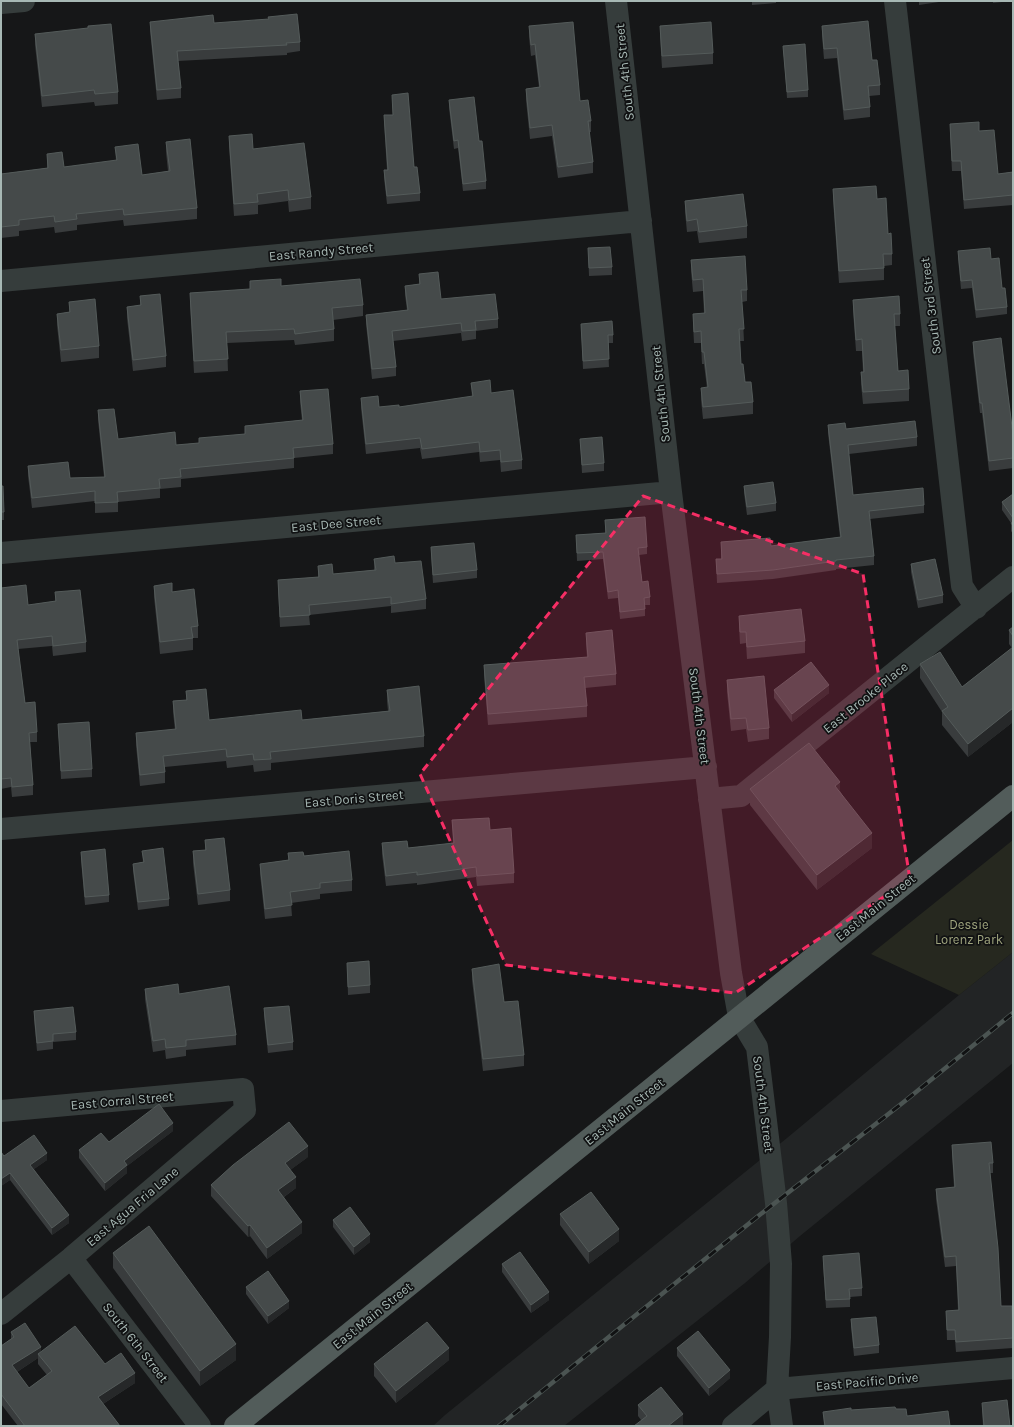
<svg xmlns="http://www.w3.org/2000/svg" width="1014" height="1427" font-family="Karla,sans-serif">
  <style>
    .built { fill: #222425 }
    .green { fill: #26281f }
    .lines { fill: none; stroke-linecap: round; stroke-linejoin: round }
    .minor { stroke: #363d3c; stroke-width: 22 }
    .major { stroke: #525c5a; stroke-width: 22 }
    .rail-casing { stroke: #4b5452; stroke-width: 4.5 }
    .rail { stroke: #111213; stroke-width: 3; stroke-dasharray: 9; stroke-linecap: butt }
    .wall { fill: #393c3d; fill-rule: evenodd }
    .shaded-wall { fill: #262829 }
    .building { fill: #454a4a; stroke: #545b5a }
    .marked { fill: #f72e65; fill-opacity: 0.2; stroke: #f72e65; stroke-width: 3; stroke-dasharray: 8 5; stroke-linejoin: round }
    .labels { text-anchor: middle; stroke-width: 3.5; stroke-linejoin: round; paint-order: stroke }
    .street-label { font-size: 13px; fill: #a7b8b4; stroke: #111213 }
    .park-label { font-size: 13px; fill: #9fa47e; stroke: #111213 }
  </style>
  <rect width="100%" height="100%" fill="#161718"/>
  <path class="built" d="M1013 952V1063L800 1236 745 1283 564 1426H433L445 1415 787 1138 959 995Z"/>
  <path class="green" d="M1013 840V952L959 995 871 954Z"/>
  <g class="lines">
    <path class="minor" d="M616 1 671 492 731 973 739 1017 757 1047 776 1203 781 1264 780 1337 777 1389 782 1426
      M895 1 962 586 976 608
      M1 3 24 1
      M1 281 641 221
      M1 553 671 492
      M709 799 741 796 1013 577
      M1 829 706 767
      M1 1111 243 1089 245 1110 71 1258 1 1314
      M71 1258 200 1426
      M733 1426 777 1389 1013 1368"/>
    <path class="major" d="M235 1426 1013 796"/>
    <g class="rail-casing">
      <path id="rail" d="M499 1426 757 1217 905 1101 1013 1013"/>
    </g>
    <use href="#rail" class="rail"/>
  </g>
  <path class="wall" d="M752 1H776V3L752 5Z
    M919 1H939V2L919 5Z
    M993 1H1011L993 3Z
    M150 22 214 23 300 42V51L287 53V55L178 61 181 88V98L157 100 150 31Z
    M529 26 580 101 591 121V132H589L593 162V173L558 178 552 136 530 139 526 100V89L539 87 535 55 531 56 529 37Z
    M660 26 713 53V64L662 68 660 37Z
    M822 26 872 60 880 85V95L869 96 870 107V117L844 120 837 58 824 59 822 36Z
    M35 34 118 92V104L95 106 94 102 42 107 35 45Z
    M783 46 808 90V97L787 98Z
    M392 95 414 167 420 193V201L387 204 384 178V170H387L384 123V115H393Z
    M449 100 486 181V189L463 191 458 148 454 149 449 108Z
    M950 124 979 131 998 174 1013 172V205L964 209 961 171H952L950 134Z
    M229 136 253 149 311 197V209L289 212 288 201 258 205V214L234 216 229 147Z
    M166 142 197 208V219L124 226 123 220 77 225V230L55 233 54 227 19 231V236L1 238V174L47 168V154L64 167 116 161 115 147 142 175 168 171 166 152Z
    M833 189 877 199 888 234 892 254V265L884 266V280L839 283 833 200Z
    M685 201 747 226V238L699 243 697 231 687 232 685 212Z
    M588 248 612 267V275L589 276Z
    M958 251 991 259 1002 288 1007 307V314L976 318 972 288 961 289 958 259Z
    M691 260 747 290V301L742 302 744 341H740L741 364 745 382 753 402V414L703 419 701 400V388H707L704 364H702L701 343H694L693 325V314L704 313 703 291 693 292 691 271Z
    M419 274 441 299 498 319V328L476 331V339L462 341 461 333 393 341 396 367V376L372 379 366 324V315L407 310 405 295V286L419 284Z
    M250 281 281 286 363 305V316L333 320 334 329V341L295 345 294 340 227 343 228 371 194 373 190 304V293L250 289Z
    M140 296 166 356V367L133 371 127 318V307L140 305Z
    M853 300 900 314V326H895L898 371 909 389V401L863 404 861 384V372H863L862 351H856L853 311Z
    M69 302 99 346V358L61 362 57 325V314L69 312Z
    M581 324 613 335V343H608L609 367 583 369Z
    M973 342 1013 435V468L989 471 982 413H980L973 352Z
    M471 383 491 393 522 460V469L501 472 500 460 480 462 479 452 422 459 420 448 366 454 361 408V398L379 407H399L472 397Z
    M300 391 333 444V454L294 458V468L181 479V487L160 489V498L118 502V512L95 513V501L32 508 28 476V466L70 478 104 477 98 420V410L118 439 176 445 199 443 245 434V426L302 420 300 402Z
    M828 425 846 429 917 437V446L849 454 853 495 924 505V513L870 519 874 556V565L836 569V570L773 579 717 583 716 559H721V542L771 546 840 537 828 433Z
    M580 439 604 463V471L582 473Z
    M1 486 4 512V520H1Z
    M744 486 776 503V511L747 515 744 493Z
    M1013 494V534L1011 531V523L1002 510V502Z
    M605 520 647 547V554L639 555 642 582 650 597V605H645V616L620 619 618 598 608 599 603 559 577 561 576 535 605 533Z
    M431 547 477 570V578L433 583 431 555Z
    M374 559 395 563 426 599V609L391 613V606L309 615 310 625 280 627 278 589V580L318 577V566L333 574 374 570Z
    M911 564 943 595V603L918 608 911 572Z
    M154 586 172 592 198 626V638H193V650L160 654 154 597Z
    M1 588 28 605 55 601V592L86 642V652L53 656 52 646 18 649 25 703 37 732V742H30L33 785V795L12 797 11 787 1 789Z
    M739 616 805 641V653L747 659 746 643 740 644 739 627Z
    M1013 627V722L968 757 942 725V712L920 678V664L962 687 1012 648 1009 644V630Z
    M586 633 616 674V685L585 688 587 706V717L488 725 484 676V665L587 657 586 644Z
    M727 680 769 728V739L748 742 746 729 731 731 727 692Z
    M387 690 424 736V747L271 763V770L254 772 253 765 227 768 226 761 165 767V783L140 786 136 745V733L175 730 173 712V701L186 700V691L209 720H302L388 711 387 701Z
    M774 690 829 693 792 722 774 698Z
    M58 724 92 769V777L61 779Z
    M750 789 840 791 872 848 817 890 750 805Z
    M452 820 490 830 514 873V883L477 886 476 877 417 885V883L386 886 382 854V843L408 848 453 843Z
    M205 840 230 890V901L198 905 193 863V851L205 850Z
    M142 851 169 899V906L138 910 133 871V864L143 862Z
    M81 852 109 895V902L85 905 81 860Z
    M288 853 304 856 352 880V891L320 894V899L291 903 292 916 265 919 260 874V864L288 860Z
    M347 963 370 985V993L348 995Z
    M472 969 504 1002 524 1055V1066L483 1071 472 980Z
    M145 989 179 994 236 1035V1045L186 1050V1056L166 1059 165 1050 153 1052 145 999Z
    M264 1008 293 1042V1050L268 1053 264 1016Z
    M34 1011 76 1032V1040L53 1042V1049L37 1051 34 1019Z
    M173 1131 127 1166V1173L105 1191 79 1158V1150L109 1142Z
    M952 1145 993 1163V1173H990L1001 1306 1013 1313V1348L956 1352 955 1340H947L946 1311 958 1310 956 1266 945 1267 936 1199V1189L954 1187 952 1155Z
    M1 1152 4 1156 47 1160 34 1169 69 1223 52 1235 10 1180 1 1186Z
    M308 1157 290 1170 296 1188 284 1197 302 1233 267 1259 250 1236 248 1237 211 1196V1185Z
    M560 1214 619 1241 589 1264 560 1225Z
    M333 1220 370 1242 354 1255 333 1227Z
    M113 1253 236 1360 200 1386 113 1268Z
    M823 1256 862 1288V1296L850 1297V1307L826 1308 823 1264Z
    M502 1264 549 1300 531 1313 502 1272Z
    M246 1287 289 1308 268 1324 246 1294Z
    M851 1319 879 1345V1353L854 1356 851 1327Z
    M11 1332 41 1352 105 1364 135 1383 103 1404 120 1426H18L1 1404V1346L11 1339ZM38 1358V1364L47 1375 29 1388 17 1372Z
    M677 1348 730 1378 709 1396 677 1356Z
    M449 1360 396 1403 374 1376V1364Z
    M982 1403 1010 1426H983L982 1410Z
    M638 1405 683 1426 641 1420 638 1416Z
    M896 1409 907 1416 950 1426H824L823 1412 851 1410Z"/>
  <path class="shaded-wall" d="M829 685V693L792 722V714Z
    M1013 708V722L968 757V744Z
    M840 782V797L835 786Z
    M872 833V848L817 890V875Z
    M173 1123V1131L127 1166V1173L105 1191V1183L124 1161Z
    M308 1146V1157L285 1174V1163Z
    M47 1153V1160L30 1172V1165Z
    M10 1173V1180L1 1186V1179Z
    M296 1177V1188L278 1201V1190Z
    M69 1215V1223L52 1235V1228Z
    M302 1222V1233L267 1259V1248Z
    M250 1225V1236L248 1237V1226Z
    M619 1229V1241L589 1264V1252Z
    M370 1234V1242L354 1255V1247Z
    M549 1292V1300L531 1313V1305Z
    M289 1301V1308L268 1324V1316Z
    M236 1344V1360L200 1386V1371Z
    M41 1347V1357L38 1354V1358L12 1375V1365Z
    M449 1348V1360L396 1403V1391Z
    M730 1370V1378L709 1396V1388Z
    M135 1373V1383L98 1407V1397Z
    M683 1414V1426H668Z"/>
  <path class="building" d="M297 14 300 42 286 43 287 45 177 51 181 88 157 90 150 22 213 15 214 23 269 19 268 17Z
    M868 21 872 60H877L880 85 868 86 870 107 844 110 837 48 824 49 822 26Z
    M573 22 580 101 588 100 591 121H588L593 162 558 167 552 125 530 128 526 89 540 87 535 44 531 45 529 26Z
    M711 22 713 53 662 56 660 26Z
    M111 24 118 92 95 94 94 90 42 96 35 34 88 28V26Z
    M805 44 808 90 787 92 783 46Z
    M408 93 414 167H417L420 193 387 196 384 170H388L384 115H393L392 95Z
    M474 97 479 141H482L486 181 463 184 458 140 454 141 449 100Z
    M979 122V131L994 130 998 174 1013 172V195L964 200 961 161H952L950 124Z
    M252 134 253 149 304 143 311 197 289 200 288 190 257 194 258 202 234 204 229 136Z
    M190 139 197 208 124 215 123 209 76 214 77 219 55 222 54 216 19 220V225L1 227V174L48 168 47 154 62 152 64 167 117 160 115 147 138 144 142 175 170 171 166 142Z
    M876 186 877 199 886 198 888 234 891 233 892 254H883L884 268 839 271 833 189Z
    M743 194 747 226 699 232 697 219 687 221 685 201Z
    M610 247 612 267 589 268 588 248Z
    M990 248 991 259 999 258 1002 288H1005L1007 307 976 310 972 280 961 281 958 251Z
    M745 256 747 290H741L744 329H739L741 364H743L745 382H751L753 402 703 407 701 388 708 387 704 352H702L701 331 694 332 693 314 705 313 703 279 693 280 691 260Z
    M438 272 441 299 495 294 498 319 475 321 476 330 462 331 461 323 392 331 396 367 372 369 366 315 408 310 405 286 420 284 419 274Z
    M281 279V286L360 279 363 305 332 308 334 329 295 334 294 329 226 332 228 359 194 361 190 293 250 289V281Z
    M160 294 166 356 133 360 127 307 141 305 140 296Z
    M899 296 900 314H894L898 371 908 370 909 389 863 392 861 372H864L862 339 856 340 853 300Z
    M95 299 99 346 61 350 57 314 70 312 69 302Z
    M612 321 613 335H608L609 359 583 361 581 324Z
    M1001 338 1013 435V458L989 461 982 403H980L973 342Z
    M490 380 491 393 513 390 522 460 501 462 500 450 480 452 479 442 422 449 420 438 366 444 361 398 378 396 379 407 399 405V407L473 396 471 383Z
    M328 389 333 444 293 448 294 458 180 469 181 477 159 479 160 488 117 492 118 502 95 503V491L32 498 28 466 68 462 70 478 105 477 98 410 114 409 118 439 175 432 176 445 199 443V438L245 434V426L303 420 300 391Z
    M915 421 917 437 848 445 853 495 923 488 924 505 869 511 874 556 836 560V561L773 570 717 574 716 559H722L721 542 770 538 771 546 841 537 828 425 845 423 846 429Z
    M602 437 604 463 582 465 580 439Z
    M773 482 776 503 747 507 744 486Z
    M1 486H3L4 512H1Z
    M1013 494V518L1002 502Z
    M645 517 647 547 638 548 642 582 648 581 650 597 644 598 645 609 620 612 618 590 608 592 603 552 577 553 576 535 606 533 605 520Z
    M1013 522V526L1011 523Z
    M474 543 477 570 433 575 431 547Z
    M394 556 395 563 421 561 426 599 391 604V597L309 605 310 615 280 617 278 580 319 577 318 566 332 564 333 574 376 570 374 559Z
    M935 559 943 595 918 600 911 564Z
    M172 583V592L194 589 198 626 191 627 193 638 160 642 154 586Z
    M26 585 28 605 56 601 55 592 80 590 86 642 53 646 52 636 17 640 25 703 35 702 37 732 29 733 33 785 12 787 11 778 1 779V588Z
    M801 609 805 641 747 647 746 632H740L739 616Z
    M1013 627V636L1009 630Z
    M612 630 616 674 584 677 587 706 488 714 484 665 588 657 586 633Z
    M1013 647V708L968 744 942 711 948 707 920 664 940 652 962 687Z
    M811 662 829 685 792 714 774 690Z
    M764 676 769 728 748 730 746 718 731 719 727 680Z
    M419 686 424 736 270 752 271 759 254 760 253 754 227 757 226 749 163 756 165 772 140 775 136 733 176 729 173 701 187 700 186 691 206 689 209 720 301 710 302 720 390 711 387 690Z
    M89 722 92 769 61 771 58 724Z
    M809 743 840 782 835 786 872 833 817 875 750 789Z
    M489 818 490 830 511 828 514 873 477 876 476 867 417 875V872L386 876 382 843 407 841 408 848 454 843 452 820Z
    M224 838 230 890 198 894 193 851 206 850 205 840Z
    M163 848 169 899 138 902 133 864 144 862 142 851Z
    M105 849 109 895 85 897 81 852Z
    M349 851 352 880 320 883V888L290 892 292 905 265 909 260 864 289 860 288 853 303 852 304 856Z
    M369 961 370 985 348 987 347 963Z
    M499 964 504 1002 518 1001 524 1055 483 1059 472 969Z
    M178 984 179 994 229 986 236 1035 186 1040V1046L166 1048 165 1039 153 1041 145 989Z
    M289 1006 293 1042 268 1045 264 1008Z
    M73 1007 76 1032 53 1034V1041L37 1043 34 1011Z
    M159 1104 173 1123 124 1161 127 1165 105 1183 79 1150 101 1133 109 1142Z
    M289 1122 308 1146 285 1163 296 1177 278 1190 302 1222 267 1248 250 1225 248 1226 211 1185 233 1165Z
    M34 1135 47 1153 30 1165 69 1215 52 1228 10 1173 1 1179V1152L4 1156Z
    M991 1142 993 1163H989L998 1248 1001 1306H1012L1013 1338 956 1342 955 1330H947L946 1311 959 1310 956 1256 945 1257 936 1189 955 1187 952 1145Z
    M591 1192 619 1229 589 1252 560 1214Z
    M350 1207 370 1234 354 1247 333 1220Z
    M149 1226 236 1344 200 1371 113 1253Z
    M520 1252 549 1292 531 1305 502 1264Z
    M859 1253 862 1288 849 1289 850 1299 826 1300 823 1256Z
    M268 1271 289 1301 268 1316 246 1287Z
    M876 1317 879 1345 854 1348 851 1319Z
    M427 1322 449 1348 396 1391 374 1364Z
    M25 1323 41 1347 12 1365 29 1388 52 1371 38 1354 75 1326 105 1364 121 1353 135 1373 98 1397 120 1426H25L1 1394V1346L14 1337 11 1332Z
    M698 1331 730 1370 709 1388 677 1348Z
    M661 1387 683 1414 668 1426H634L647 1416 638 1405Z
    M1007 1400 1010 1426H984L982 1403Z
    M895 1407 896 1409H906L907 1416 948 1411 950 1426H825L823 1412 851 1408V1410Z"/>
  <path class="marked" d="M643 496 863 574 910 880 735 993 506 965 420 774Z"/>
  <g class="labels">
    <g class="street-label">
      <text transform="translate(624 72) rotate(-96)" y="5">South 4th Street</text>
      <text transform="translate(321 251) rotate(-5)" y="5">East Randy Street</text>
      <text transform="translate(930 306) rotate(-97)" y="5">South 3rd Street</text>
      <text transform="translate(660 394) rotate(-96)" y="5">South 4th Street</text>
      <text transform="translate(336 523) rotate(-5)" y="5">East Dee Street</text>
      <text transform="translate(865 697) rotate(-39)" y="5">East Brooke Place</text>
      <text transform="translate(700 716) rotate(83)" y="5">South 4th Street</text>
      <text transform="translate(354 798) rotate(-5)" y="5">East Doris Street</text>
      <text transform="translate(875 907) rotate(-39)" y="5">East Main Street</text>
      <text transform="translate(122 1100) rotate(-5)" y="5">East Corral Street</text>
      <text transform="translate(764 1104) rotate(83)" y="5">South 4th Street</text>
      <text transform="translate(624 1111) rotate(-39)" y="5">East Main Street</text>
      <text transform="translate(132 1206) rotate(-40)" y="5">East Agua Fria Lane</text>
      <text transform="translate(372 1315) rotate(-39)" y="5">East Main Street</text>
      <text transform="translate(136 1342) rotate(52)" y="5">South 6th Street</text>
      <text transform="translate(867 1381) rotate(-5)" y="5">East Pacific Drive</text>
    </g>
    <g class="park-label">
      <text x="969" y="929">Dessie<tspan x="969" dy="15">Lorenz Park</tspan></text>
    </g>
  </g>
  <rect width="1014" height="1427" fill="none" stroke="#a7b8b4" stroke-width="4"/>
</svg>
